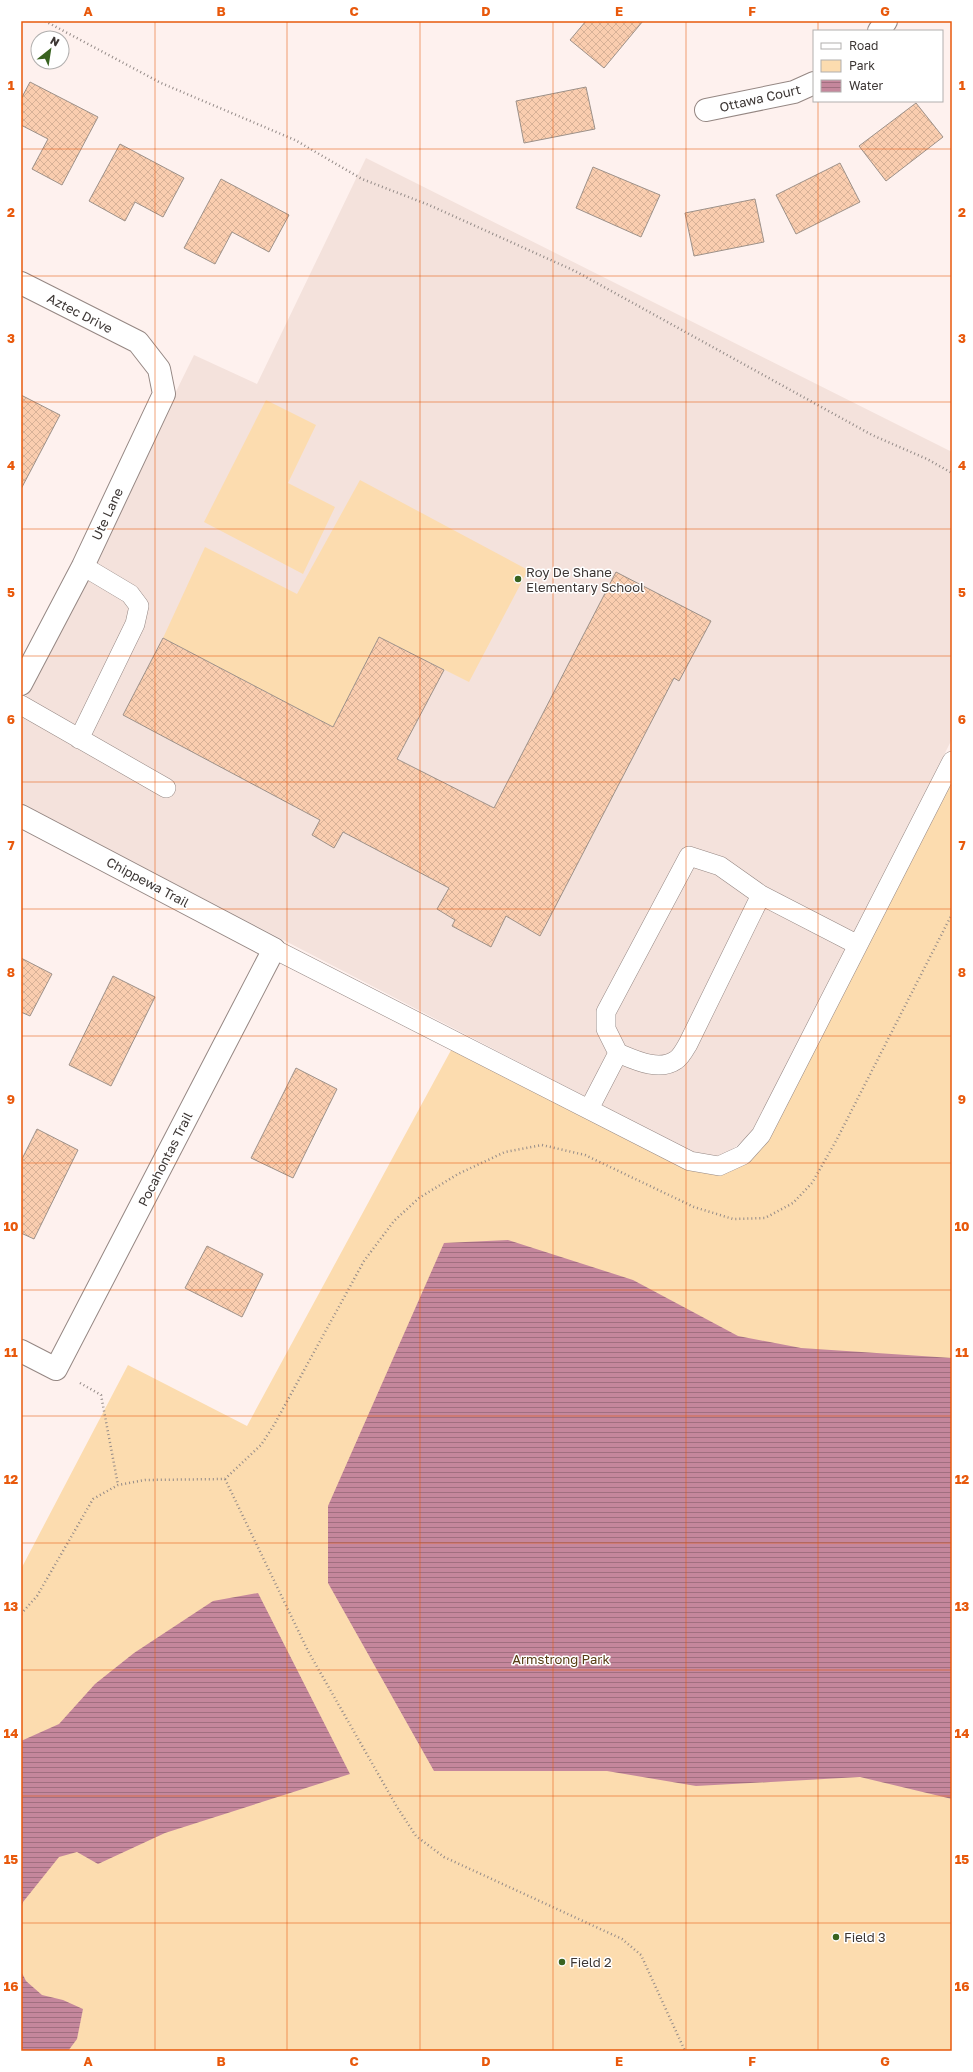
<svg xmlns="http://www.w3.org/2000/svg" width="973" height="2072" font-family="'Golos Text',sans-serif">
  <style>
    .built { fill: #f4e2dc }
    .green { fill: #fcdcaf }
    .water { fill: url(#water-rules) }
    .building { fill: url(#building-cross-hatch); stroke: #9d9189 }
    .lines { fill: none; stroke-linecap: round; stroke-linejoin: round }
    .lane-casing { stroke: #958783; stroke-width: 20 }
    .street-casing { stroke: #958783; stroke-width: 24 }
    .path { stroke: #948b88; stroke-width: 2.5; stroke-dasharray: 1 3; stroke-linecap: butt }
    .lane { stroke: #fff; stroke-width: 19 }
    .street { stroke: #fff; stroke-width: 22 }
    .grid { fill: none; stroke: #e8590c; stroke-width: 1; stroke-opacity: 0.55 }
    .poi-dot { fill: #396320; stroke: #fff; stroke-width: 1.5 }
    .labels { text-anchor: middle; stroke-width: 3; stroke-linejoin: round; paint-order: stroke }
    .street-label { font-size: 13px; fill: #3c3634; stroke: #fff }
    .poi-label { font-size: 13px; fill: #3c3634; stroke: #fff; text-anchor: start }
    .park-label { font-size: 13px; fill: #573d14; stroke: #fff }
    .neatline { fill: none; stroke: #e8590c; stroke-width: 1.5 }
    .grid-label { font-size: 13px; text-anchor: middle; font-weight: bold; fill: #e8590c }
  </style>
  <defs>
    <pattern id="water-rules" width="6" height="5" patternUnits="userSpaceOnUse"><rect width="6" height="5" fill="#c5879c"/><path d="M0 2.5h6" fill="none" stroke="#a16f80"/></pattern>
    <pattern id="building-cross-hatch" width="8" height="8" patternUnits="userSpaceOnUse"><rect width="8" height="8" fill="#facdaf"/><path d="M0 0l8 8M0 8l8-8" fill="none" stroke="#d7b197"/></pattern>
  </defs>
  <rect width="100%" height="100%" fill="#fef1ee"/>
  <path class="built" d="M366 158 952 452V739L756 1130 724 1156 698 1155 21 804V706L194 355 257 384Z"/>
  <path class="green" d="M266 400 316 425 288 483 335 507 303 574 204 522Z
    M360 480 528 570 469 682 379 637 333 727 163 638 205 547 297 594Z
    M952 761V2051H21V1569L128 1365 247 1426 456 1041 690 1161 743 1155Z"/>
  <path class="water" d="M508 1240 633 1280 738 1336 801 1348 952 1358V1799L860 1777 696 1786 607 1771H434L328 1583V1506L444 1243Z
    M258 1593 350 1774 165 1833 98 1864 77 1852 59 1857 23 1902 21 1909V1741L59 1724 95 1684 134 1653 213 1601Z
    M21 1971 26 1981 42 1995 63 2000 83 2009 77 2039 68 2051H21Z"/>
  <path class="building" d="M586 21H643L604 68 570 40Z
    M30 82 98 117 62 185 32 169 48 139 21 125V99Z
    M586 87 595 129 524 143 516 101Z
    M916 103 943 137 886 181 859 146Z
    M120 144 184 178 163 217 135 202 125 221 89 201Z
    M840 163 860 202 796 234 776 195Z
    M593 167 660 195 641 237 576 208Z
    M221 179 289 215 269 252 232 232 215 264 184 248Z
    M755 199 764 242 694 256 685 213Z
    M21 395 60 415 21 489Z
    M616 572 711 621 679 681 674 678 540 936 506 916 491 947 452 926 455 920 437 909 449 888 343 832 334 848 312 835 320 820 123 715 163 638 333 727 379 637 444 670 397 759 494 808Z
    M21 958 52 974 30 1016 21 1012Z
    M113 976 155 997 111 1086 69 1065Z
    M296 1068 337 1089 293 1178 251 1158Z
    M37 1129 78 1150 34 1239 21 1233V1161Z
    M207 1246 263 1274 242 1317 185 1288Z"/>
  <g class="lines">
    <g class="lane-casing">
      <path id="lane" d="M21 705 166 788
        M79 739 135 624 139 606 130 594 83 566
        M274 949 690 1161 719 1166 743 1155 761 1135 952 761
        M618 1053 606 1029V1012L689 856 720 866 761 895
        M589 1109 618 1053C635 1060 659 1072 676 1060 681 1057 685 1049 688 1044L761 895 858 945"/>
    </g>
    <g class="street-casing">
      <path id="street" d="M879 31 886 21
        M706 110 794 92 814 83
        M21 283 138 342 159 369 164 394 83 566 21 684
        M21 816 274 949 56 1369 21 1351"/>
    </g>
    <path class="path" d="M45 21 161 83 295 140 362 179 429 205 575 271 872 435 927 459 952 473
      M80 1383 101 1395 118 1485
      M225 1479 308 1651 397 1807 416 1836 444 1857 622 1939 641 1955 685 2051
      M21 1614 37 1596 93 1499 118 1485 145 1480 225 1479 261 1445 274 1425 364 1261 394 1221 419 1198 458 1174 505 1152 542 1145 585 1155 694 1207 733 1219 765 1218 793 1203 812 1183 836 1141 952 914"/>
    <use href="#lane" class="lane"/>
    <use href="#street" class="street"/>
  </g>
  <path class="grid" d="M155 21V2051M287 21V2051M420 21V2051M553 21V2051M686 21V2051M818 21V31M818 101V2051M21 149H952M21 276H952M21 402H952M21 529H952M21 656H952M21 782H952M21 909H952M21 1036H952M21 1163H952M21 1290H952M21 1416H952M21 1543H952M21 1670H952M21 1796H952M21 1923H952"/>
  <g class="poi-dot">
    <circle cx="518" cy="579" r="4"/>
    <circle cx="836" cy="1937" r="4"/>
    <circle cx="562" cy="1962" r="4"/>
  </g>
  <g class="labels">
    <g class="street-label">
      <text transform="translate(760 98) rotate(-13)" y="5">Ottawa Court</text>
      <text transform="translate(80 313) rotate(27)" y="5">Aztec Drive</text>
      <text transform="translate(107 514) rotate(-65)" y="5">Ute Lane</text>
      <text transform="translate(148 882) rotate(28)" y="5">Chippewa Trail</text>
      <text transform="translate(165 1159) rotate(-63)" y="5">Pocahontas Trail</text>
    </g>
    <g class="poi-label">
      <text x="526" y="577">Roy De Shane<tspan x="526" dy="15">Elementary School</tspan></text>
      <text x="844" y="1942">Field 3</text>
      <text x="570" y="1967">Field 2</text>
    </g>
    <g class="park-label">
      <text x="561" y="1664">Armstrong Park</text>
    </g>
  </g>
  <rect width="973" height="2072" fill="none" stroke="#ffffff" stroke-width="44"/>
  <rect x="813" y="30" width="130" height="72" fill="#ffffff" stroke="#b1afae"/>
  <rect x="821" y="43" width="20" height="6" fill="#ffffff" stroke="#b1afae"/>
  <text x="849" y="50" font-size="12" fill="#3c3634">Road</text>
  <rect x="821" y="60" width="20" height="12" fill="#fcdcaf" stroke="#b1afae"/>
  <text x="849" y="70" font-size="12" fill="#3c3634">Park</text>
  <rect x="821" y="80" width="20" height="12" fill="url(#water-rules)" stroke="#b1afae"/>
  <text x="849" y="90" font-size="12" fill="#3c3634">Water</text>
  <g transform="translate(50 50) rotate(30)"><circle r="19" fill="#ffffff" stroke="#b1afae"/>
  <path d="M0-3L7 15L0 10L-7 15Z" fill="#396320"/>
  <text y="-6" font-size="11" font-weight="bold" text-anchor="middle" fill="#3c3634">N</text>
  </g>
  <rect x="22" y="22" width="929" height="2028" class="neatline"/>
  <g class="grid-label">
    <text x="88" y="16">A</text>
    <text x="221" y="16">B</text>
    <text x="354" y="16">C</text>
    <text x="486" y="16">D</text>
    <text x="619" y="16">E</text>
    <text x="752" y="16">F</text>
    <text x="885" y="16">G</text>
    <text x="11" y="90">1</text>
    <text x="962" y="90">1</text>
    <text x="11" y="217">2</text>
    <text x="962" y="217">2</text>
    <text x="11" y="343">3</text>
    <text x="962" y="343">3</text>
    <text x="11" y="470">4</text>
    <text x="962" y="470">4</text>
    <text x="11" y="597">5</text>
    <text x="962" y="597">5</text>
    <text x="11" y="724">6</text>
    <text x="962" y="724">6</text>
    <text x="11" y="850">7</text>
    <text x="962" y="850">7</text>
    <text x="11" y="977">8</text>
    <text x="962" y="977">8</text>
    <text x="11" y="1104">9</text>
    <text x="962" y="1104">9</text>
    <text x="11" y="1231">10</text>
    <text x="962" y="1231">10</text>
    <text x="11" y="1357">11</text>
    <text x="962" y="1357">11</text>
    <text x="11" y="1484">12</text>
    <text x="962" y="1484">12</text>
    <text x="11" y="1611">13</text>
    <text x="962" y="1611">13</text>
    <text x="11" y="1738">14</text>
    <text x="962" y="1738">14</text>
    <text x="11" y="1864">15</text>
    <text x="962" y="1864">15</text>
    <text x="11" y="1991">16</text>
    <text x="962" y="1991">16</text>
    <text x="88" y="2066">A</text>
    <text x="221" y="2066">B</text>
    <text x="354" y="2066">C</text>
    <text x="486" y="2066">D</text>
    <text x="619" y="2066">E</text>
    <text x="752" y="2066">F</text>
    <text x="885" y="2066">G</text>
  </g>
</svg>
